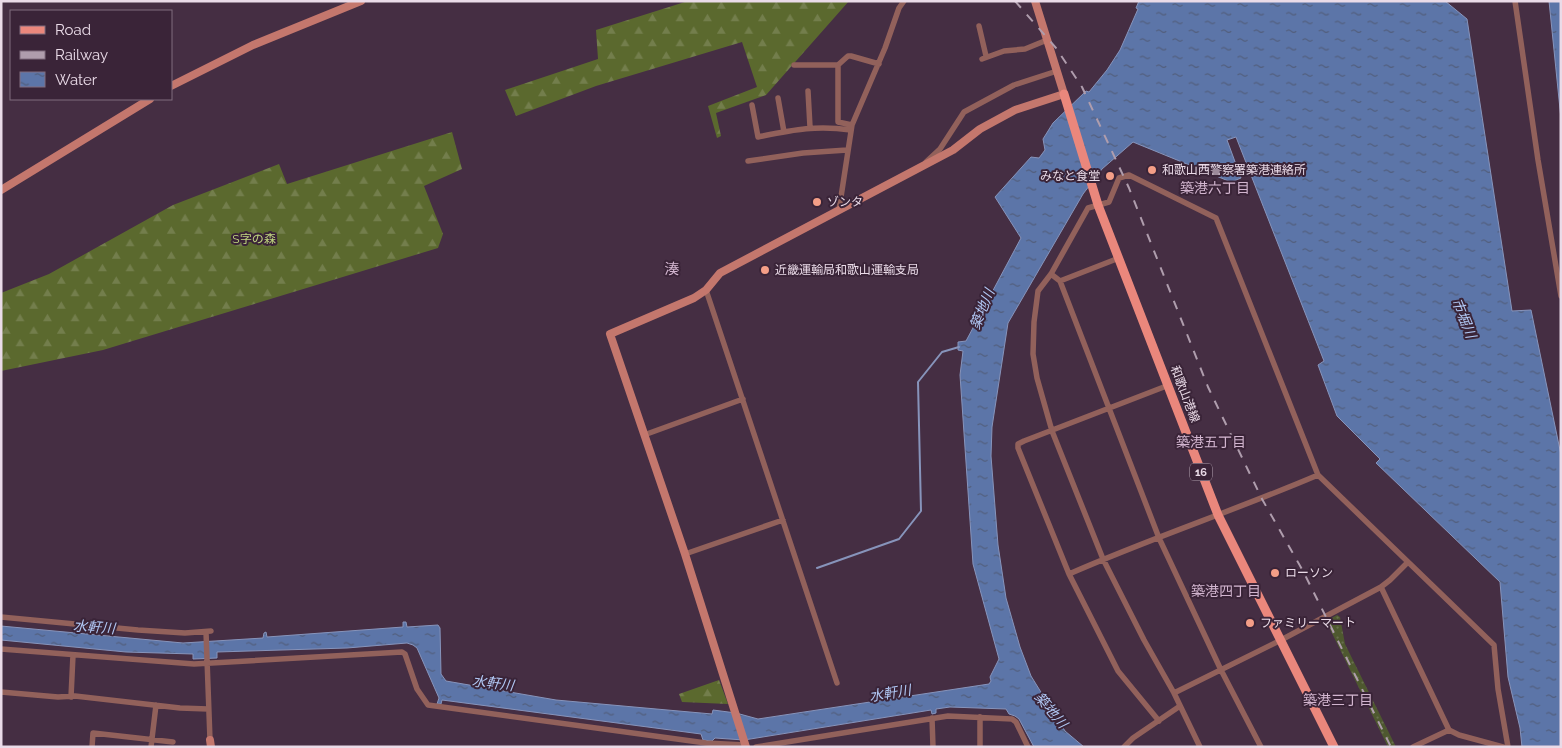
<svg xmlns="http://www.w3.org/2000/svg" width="1562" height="748" font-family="Raleway,'Noto Sans JP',sans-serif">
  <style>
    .grass { fill: url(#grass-dots) }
    .forest { fill: url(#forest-firs) }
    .water { fill: url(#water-ripples); stroke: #8794bb }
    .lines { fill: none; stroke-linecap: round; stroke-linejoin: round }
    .stream { stroke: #8794bb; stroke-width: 2 }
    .street { stroke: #92615b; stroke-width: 5.5 }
    .secondary { stroke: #c4776d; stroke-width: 8 }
    .primary { stroke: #ea877c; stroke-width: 9 }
    .rail { stroke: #af9dad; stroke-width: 2; stroke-dasharray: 9 9; stroke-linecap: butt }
    .poi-dot { fill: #f49e87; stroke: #3a2438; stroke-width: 2 }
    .labels { text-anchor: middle; stroke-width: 4; stroke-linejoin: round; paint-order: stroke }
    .shield { fill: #3a2438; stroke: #b5a4b3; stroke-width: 1 }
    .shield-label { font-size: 11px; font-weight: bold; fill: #eadbe8 }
    .poi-label { font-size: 12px; fill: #eadbe8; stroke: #3a2438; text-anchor: start }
    .park-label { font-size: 12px; fill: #c2d881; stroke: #3a2438 }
    .street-label { font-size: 12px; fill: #eadbe8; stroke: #3a2438 }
    .neighbourhood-label { font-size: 14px; fill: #d2b5cf; stroke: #3a2438 }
    .water-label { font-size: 14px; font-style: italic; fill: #b2c9f6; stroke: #3a2438 }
    .quarter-label { font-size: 15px; fill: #d2b5cf; stroke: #3a2438 }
  </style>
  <defs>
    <pattern id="grass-dots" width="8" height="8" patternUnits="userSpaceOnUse" patternTransform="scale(1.25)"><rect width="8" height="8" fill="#4e582f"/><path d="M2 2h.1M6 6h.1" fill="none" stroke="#686f4d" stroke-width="1.8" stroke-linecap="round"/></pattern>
    <pattern id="forest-firs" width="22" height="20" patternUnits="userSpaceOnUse" patternTransform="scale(1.25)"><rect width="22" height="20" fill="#5b692e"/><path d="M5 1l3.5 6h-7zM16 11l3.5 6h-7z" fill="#737e4c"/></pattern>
    <pattern id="water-ripples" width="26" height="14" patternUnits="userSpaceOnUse" patternTransform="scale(1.25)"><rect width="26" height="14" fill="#5c75a8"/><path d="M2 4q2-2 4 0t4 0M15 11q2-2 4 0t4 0" fill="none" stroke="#525e7c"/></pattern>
  </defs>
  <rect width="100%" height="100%" fill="#452e43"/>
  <path class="grass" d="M1337 615 1340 617 1345 644 1396 747H1388L1326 621Z"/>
  <path class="forest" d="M688 1H849L766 95 716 113 721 136 717 138 708 106 757 87 742 42 596 86 516 116 505 90 598 59 596 30Z
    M452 132 462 169 424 186 443 234 438 248 103 350 1 371V293L49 274 173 205 279 164 287 184Z
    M719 680 728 704 682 702 679 694Z"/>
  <path class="water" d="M1139 1H1445L1467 19 1512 311 1531 310 1561 455V747H1522L1520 728 1508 677 1500 582 1376 463 1380 459 1337 416 1318 365 1324 361 1236 137 1227 140 1241 178 1231 182 1133 142 1102 169 1083 194 1008 323 992 427 991 456 998 545 1006 598 1020 647 1031 676 1065 731 1084 747H1034L1019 719 1015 716 1009 714 1006 709 950 707 936 709V713L932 714 931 710 744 740 715 738 712 741 703 740 701 734 442 700 441 704H437L439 698 417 648 413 645 407 643 347 648 217 652V658L193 659V654L126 652 1 640V626L183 643 263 638 264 633 266 632 267 637 403 627V622H406L407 627 438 625 440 628 441 674 446 681 556 700 712 714 713 710 736 713 758 719 989 684 991 681 990 677 999 659 973 564 960 375 963 351 958 350V342L966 341 1021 238 995 197 1031 157 1039 158 1045 150 1043 139 1053 123 1086 91 1089 92 1107 70 1120 50 1138 9 1136 8Z
    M1549 1H1561V119Z"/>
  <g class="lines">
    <path class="stream" d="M817 568 899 539 921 511 918 382 942 352 959 347"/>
    <path class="street" d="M1515 1 1538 160 1561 296
      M979 26 986 56
      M982 59 1004 51 1025 49 1047 40
      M794 65H838L848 56H851L879 64
      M838 65V122L852 125
      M808 91 810 127
      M778 98 784 132
      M752 105 758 137C793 130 815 125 851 130
      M748 161 803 153 847 150
      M926 162 940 149 964 112 1014 85 1057 71
      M839 210 852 125 885 48 899 8 904 1
      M1051 274 1060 281 1119 258
      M1060 281 1159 538 1221 670 1261 747
      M706 290 837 683
      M644 435 743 399
      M685 554 783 520
      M1069 574C1151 538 1236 510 1318 475
      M1381 587 1449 730 1459 735 1503 747
      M1 617 138 630 185 633 211 631
      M206 632 210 740
      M1 649 194 664 402 652 405 654 417 689 428 705 706 743 745 745
      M1 692 58 697 75 696 180 708 208 709
      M1174 693 1281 640 1381 587 1390 580 1408 562
      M71 697 73 655
      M980 717V747
      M932 718 933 747
      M1159 721 1118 671 1069 574 1018 448V444L1024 441 1169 385
      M92 747 93 733 173 742
      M151 747 156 705
      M756 747 948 716 1012 719 1016 722 1028 747
      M1124 747 1133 738 1180 706
      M1200 747 1174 693 1144 640 1103 559 1052 431 1037 378 1033 354 1034 322 1038 291 1051 274 1088 208 1109 202 1119 178 1129 175 1216 218 1318 475 1494 645 1498 689 1508 747
      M1413 747 1449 730"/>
    <path class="secondary" d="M171 86 253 45 361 1
      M1 190 150 99
      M210 740 211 747
      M746 747 685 554 610 334 694 298 706 290 720 273 953 150 980 129 1015 110 1064 94 1035 1"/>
    <path class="primary" d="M1064 94 1098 205 1218 515 1334 747"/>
    <path class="rail" d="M1015 1 1056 48 1082 87 1129 188 1208 387 1262 499 1303 571 1391 747"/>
  </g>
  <g class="poi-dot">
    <circle cx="1152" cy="170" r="5"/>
    <circle cx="1110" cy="176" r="5"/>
    <circle cx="817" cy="202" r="5"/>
    <circle cx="765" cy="270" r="5"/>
    <circle cx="1275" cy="573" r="5"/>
    <circle cx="1250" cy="623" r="5"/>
  </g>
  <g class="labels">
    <rect class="shield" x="1190" y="463.5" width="22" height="17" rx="4"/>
    <g class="shield-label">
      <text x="1201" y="476">16</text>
    </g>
    <g class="poi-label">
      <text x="1162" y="174">和歌山西警察署築港連絡所</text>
      <text x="1100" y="180" text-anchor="end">みなと食堂</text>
      <text x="827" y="206">ゾンタ</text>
      <text x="775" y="274">近畿運輸局和歌山運輸支局</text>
      <text x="1285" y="577">ローソン</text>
      <text x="1260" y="627">ファミリーマート</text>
    </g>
    <g class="park-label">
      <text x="254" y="243">S字の森</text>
    </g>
    <g class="street-label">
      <text transform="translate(1185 394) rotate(69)" y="4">和歌山港線</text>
    </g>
    <g class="neighbourhood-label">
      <text x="1215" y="193">築港六丁目</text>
      <text x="1211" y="447">築港五丁目</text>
      <text x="1226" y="596">築港四丁目</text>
      <text x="1338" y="705">築港三丁目</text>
    </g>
    <g class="water-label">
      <text transform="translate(982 309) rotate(-68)" y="5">築地川</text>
      <text transform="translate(1464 318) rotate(68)" y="5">市堀川</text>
      <text transform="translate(94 627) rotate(4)" y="5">水軒川</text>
      <text transform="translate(493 683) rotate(7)" y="5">水軒川</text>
      <text transform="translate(890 693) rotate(-9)" y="5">水軒川</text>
      <text transform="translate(1051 710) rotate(50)" y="5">築地川</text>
    </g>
    <g class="quarter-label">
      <text x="672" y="274">湊</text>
    </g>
  </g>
  <rect width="1562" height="748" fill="none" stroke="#eadbe8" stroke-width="5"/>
  <rect x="10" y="10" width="162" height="90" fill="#3a2438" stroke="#806d7e"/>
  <rect x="20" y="26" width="25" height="8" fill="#ea877c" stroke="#806d7e"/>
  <text x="55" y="35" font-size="15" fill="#eadbe8">Road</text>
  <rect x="20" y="51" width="25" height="8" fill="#af9dad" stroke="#806d7e"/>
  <text x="55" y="60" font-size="15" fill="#eadbe8">Railway</text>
  <rect x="20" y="72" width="25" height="15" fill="url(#water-ripples)" stroke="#806d7e"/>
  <text x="55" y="85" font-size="15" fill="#eadbe8">Water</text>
</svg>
